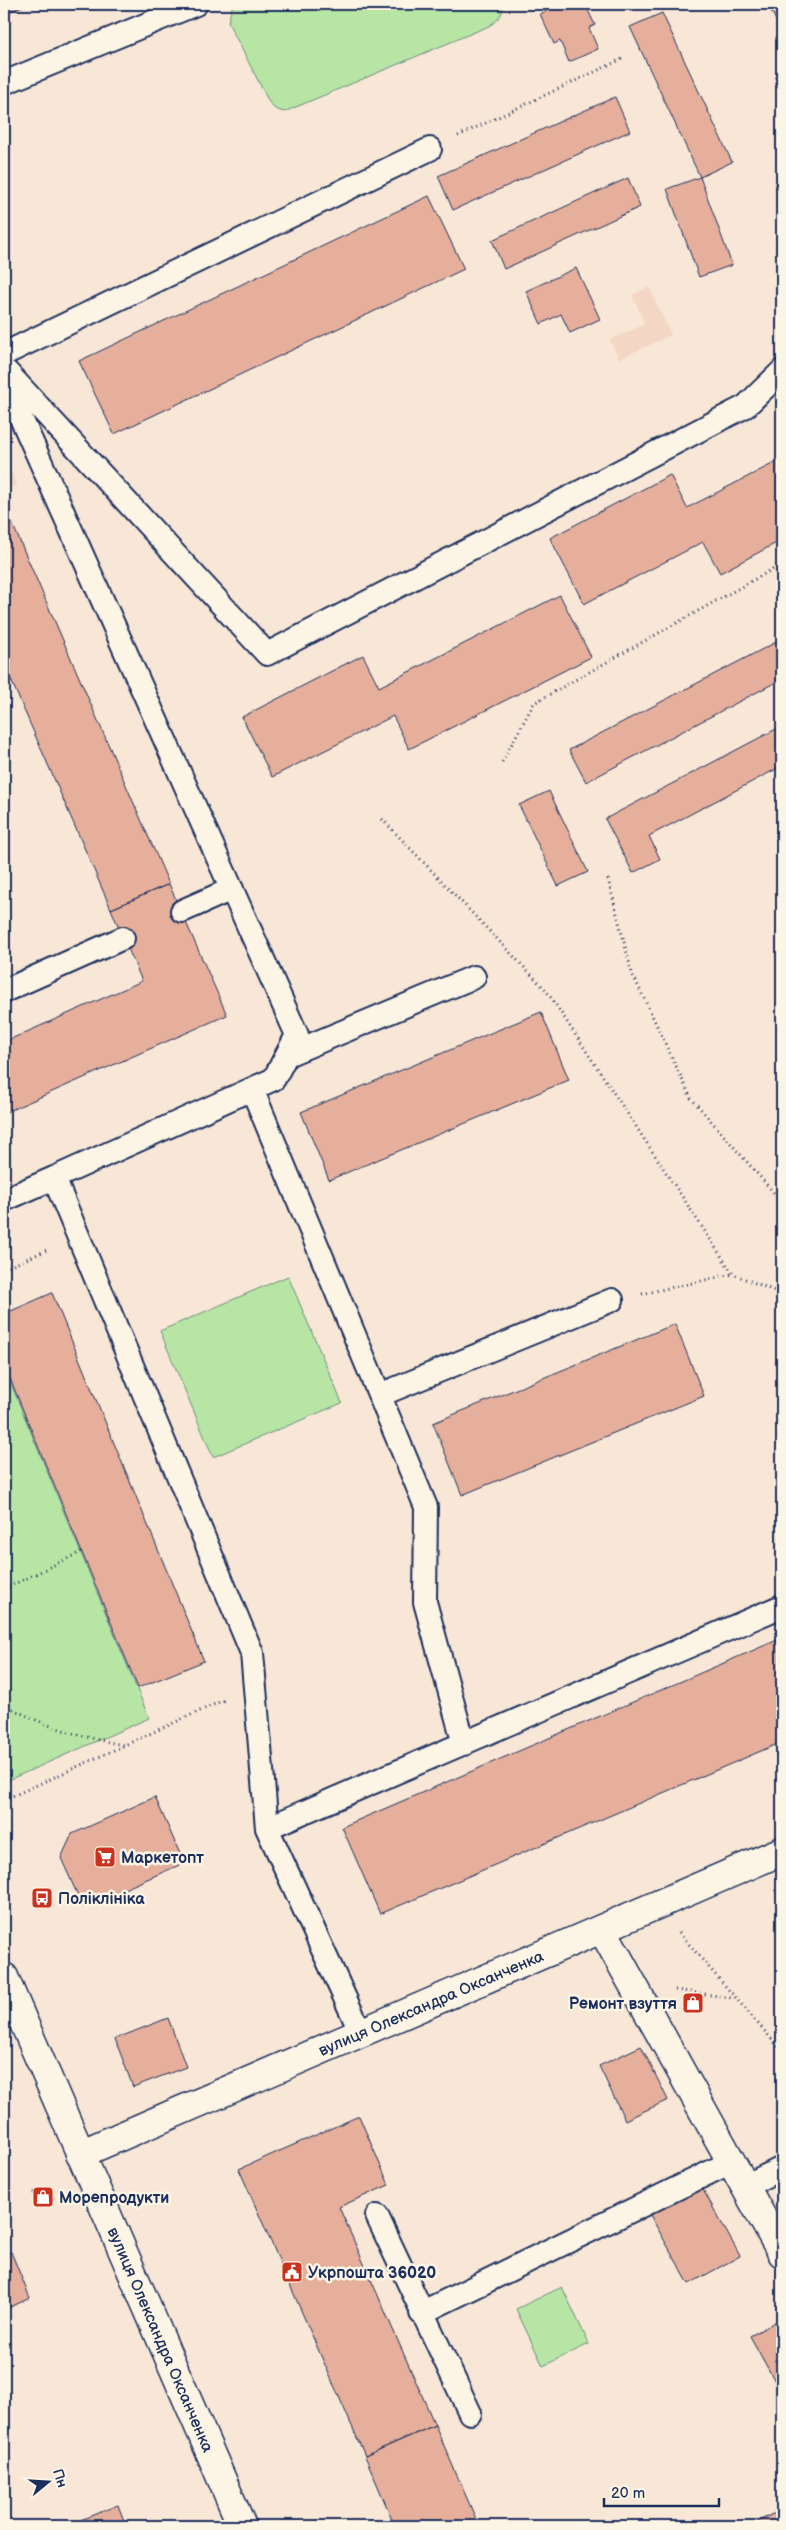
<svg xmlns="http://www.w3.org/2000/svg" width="786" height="2530" font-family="'Balsamiq Sans',sans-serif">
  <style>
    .built { fill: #f3d6c4 }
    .green { fill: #b7e6a4; stroke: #698a81 }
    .building { fill: #e6af9b; stroke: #1b2f5e }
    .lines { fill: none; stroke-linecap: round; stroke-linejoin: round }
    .lane-casing { stroke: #1b2f5e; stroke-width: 26 }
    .street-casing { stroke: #1b2f5e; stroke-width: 31 }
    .secondary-casing { stroke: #1b2f5e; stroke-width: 31 }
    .path { stroke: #1b2f5e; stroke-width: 3; stroke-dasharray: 1 4; stroke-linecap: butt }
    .lane { stroke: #fcf5e5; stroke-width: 22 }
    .street { stroke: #fcf5e5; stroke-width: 28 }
    .secondary { stroke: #fcf5e5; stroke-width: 28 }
    .labels { text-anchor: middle; stroke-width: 5; stroke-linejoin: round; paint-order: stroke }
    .poi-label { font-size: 16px; font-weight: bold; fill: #1b2f5e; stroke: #fcf5e5; text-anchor: start }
    .street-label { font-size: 16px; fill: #1b2f5e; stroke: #fcf5e5 }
  </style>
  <rect width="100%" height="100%" fill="#f8e7d6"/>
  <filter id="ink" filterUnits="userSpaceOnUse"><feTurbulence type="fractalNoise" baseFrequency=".02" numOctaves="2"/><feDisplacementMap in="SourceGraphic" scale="10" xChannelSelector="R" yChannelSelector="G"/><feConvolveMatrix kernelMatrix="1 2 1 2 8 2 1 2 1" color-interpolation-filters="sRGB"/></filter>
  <g filter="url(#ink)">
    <path class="built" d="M649 287 671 335 619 359 610 340 645 324 632 295Z
      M4 456 17 485 4 491Z"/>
    <path class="green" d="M233 4H503C503 15 498 20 489 26L284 112 275 109 269 102 228 22Z
      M288 1276 342 1403 213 1457 160 1331Z
      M4 1367 149 1718 4 1782Z
      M562 2287 589 2344 543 2366 516 2309Z"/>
    <path class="building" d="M4 4H27L4 14Z
      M543 4H585L595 25 589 28 598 49 569 62 560 41 554 44 540 14 547 11Z
      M768 4H782V33Z
      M662 13 732 162 700 177 630 27Z
      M615 97 630 131 453 210 438 176Z
      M700 177 732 265 699 277 667 189Z
      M628 178 640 207 504 269 492 240Z
      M429 196 464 269 114 434 79 361Z
      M576 268 600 319 570 333 561 314 541 324 526 291Z
      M782 459V540L720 573 703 542 584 604 550 538 670 475 687 508Z
      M12 523 169 884 111 909 4 664V527Z
      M560 595 591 657 409 749 393 716 272 777 242 717 363 655 379 687Z
      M782 639V679L586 782 569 750Z
      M782 726V766L649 836 660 859 633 873 605 819Z
      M549 791 588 872 558 886 519 805Z
      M169 884 227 1015 4 1113V1042L142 981 111 909Z
      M541 1012 569 1080 329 1180 301 1112Z
      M52 1293 204 1661 138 1688 4 1364V1314Z
      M675 1324 704 1396 462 1495 433 1423Z
      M782 1638V1742L380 1914 342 1827Z
      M155 1797 184 1863 83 1907 61 1858 72 1834Z
      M686 1996 702 1999 699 2010 684 2007Z
      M168 2018 186 2067 133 2087 115 2039Z
      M641 2046 668 2100 625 2120 599 2066Z
      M359 2116 389 2185 339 2207 435 2425 365 2456 239 2169Z
      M701 2186 740 2256 689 2284 650 2215Z
      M48 2187 53 2201 39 2207 33 2192Z
      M11 2252 30 2298 4 2310V2255Z
      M782 2318V2380L776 2383 750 2336Z
      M435 2425 479 2526H395L365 2456Z
      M118 2505 126 2526H79L78 2521Z
      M782 2509V2526H754L753 2524Z"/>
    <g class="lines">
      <g class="lane-casing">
        <path id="lane" d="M4 83 196 4
          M4 354 430 149
          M7 372 267 654 746 406 782 371
          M4 380 297 1035 274 1079 54 1178 252 1653 267 1828 361 2033
          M182 911 232 889
          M4 991 123 938
          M287 1055 474 977
          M252 1089 426 1507 425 1602 464 1744
          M4 1200 54 1178
          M380 1395 612 1300
          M267 1828 782 1606
          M745 2186 782 2168
          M377 2216 470 2413
          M421 2313 731 2162"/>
      </g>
      <g class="street-casing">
        <g id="street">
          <path d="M602 1929 782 2253"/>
          <path id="s1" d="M80 2154 782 1851"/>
        </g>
      </g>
      <g class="secondary-casing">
        <g id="secondary">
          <path id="s2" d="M4 1977 242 2526"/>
        </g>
      </g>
      <path class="path" d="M458 136 622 59
        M502 762 534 703 782 564
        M382 819 546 990 733 1274 782 1294
        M608 879 632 973 691 1098 782 1202
        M4 1269 49 1249
        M642 1294 733 1274
        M4 1589 81 1552
        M4 1704C45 1727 78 1736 123 1745
        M4 1800 224 1700
        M679 1933 782 2051
        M675 1990 733 1998"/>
      <use href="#lane" class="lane"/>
      <use href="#street" class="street"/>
      <use href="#secondary" class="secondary"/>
    </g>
  </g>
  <defs>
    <g id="supermarket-square" transform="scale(1.125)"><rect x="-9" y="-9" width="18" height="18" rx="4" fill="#c8321e" stroke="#fcf5e5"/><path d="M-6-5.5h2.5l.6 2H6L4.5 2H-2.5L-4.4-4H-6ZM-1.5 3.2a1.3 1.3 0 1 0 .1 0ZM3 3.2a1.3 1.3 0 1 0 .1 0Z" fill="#fff"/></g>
    <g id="bus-square" transform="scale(1.125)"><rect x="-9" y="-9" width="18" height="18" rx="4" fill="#c8321e" stroke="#fcf5e5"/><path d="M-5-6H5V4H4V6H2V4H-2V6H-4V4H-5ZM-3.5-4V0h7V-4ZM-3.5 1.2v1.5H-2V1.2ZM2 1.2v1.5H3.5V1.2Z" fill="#fff"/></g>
    <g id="shop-square" transform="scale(1.125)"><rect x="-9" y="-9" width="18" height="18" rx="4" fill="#c8321e" stroke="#fcf5e5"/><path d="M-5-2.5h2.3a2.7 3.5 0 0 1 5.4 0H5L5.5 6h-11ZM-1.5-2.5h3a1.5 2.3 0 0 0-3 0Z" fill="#fff"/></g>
    <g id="civic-square" transform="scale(1.125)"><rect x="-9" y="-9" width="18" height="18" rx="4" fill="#c8321e" stroke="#fcf5e5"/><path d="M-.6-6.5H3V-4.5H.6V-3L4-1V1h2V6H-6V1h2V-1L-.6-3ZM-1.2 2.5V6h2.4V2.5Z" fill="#fff"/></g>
  </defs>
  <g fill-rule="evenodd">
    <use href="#supermarket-square" x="105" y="1857"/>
    <use href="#bus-square" x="42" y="1898"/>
    <use href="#shop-square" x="693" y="2003"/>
    <use href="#shop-square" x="43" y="2197"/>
    <use href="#civic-square" x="292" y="2272"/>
  </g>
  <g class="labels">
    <g class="poi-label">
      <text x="121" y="1863">Маркетопт</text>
      <text x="58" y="1904">Поліклініка</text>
      <text x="677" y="2009" text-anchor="end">Ремонт взуття</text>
      <text x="59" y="2203">Морепродукти</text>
      <text x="308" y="2278">Укрпошта 36020</text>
    </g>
    <g class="street-label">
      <text dy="6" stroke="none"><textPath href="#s1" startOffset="382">вулиця Олександра Оксанченка</textPath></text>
      <text dy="6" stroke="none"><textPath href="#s2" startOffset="395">вулиця Олександра Оксанченка</textPath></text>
    </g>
  </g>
  <rect width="786" height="2530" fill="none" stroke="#fcf5e5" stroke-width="20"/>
  <rect x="10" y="10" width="766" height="2510" fill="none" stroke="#1b2f5e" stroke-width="2" filter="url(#ink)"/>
  <g transform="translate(48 2482) rotate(72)" stroke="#fcf5e5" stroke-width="4" paint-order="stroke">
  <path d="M0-4L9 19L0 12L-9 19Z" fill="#1b2f5e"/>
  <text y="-8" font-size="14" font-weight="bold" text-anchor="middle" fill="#1b2f5e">Пн</text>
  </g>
  <path d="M604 2498v8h115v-8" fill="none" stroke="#1b2f5e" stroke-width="2.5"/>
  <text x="611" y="2498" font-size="15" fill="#1b2f5e" stroke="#fcf5e5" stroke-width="4" paint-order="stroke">20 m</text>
</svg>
